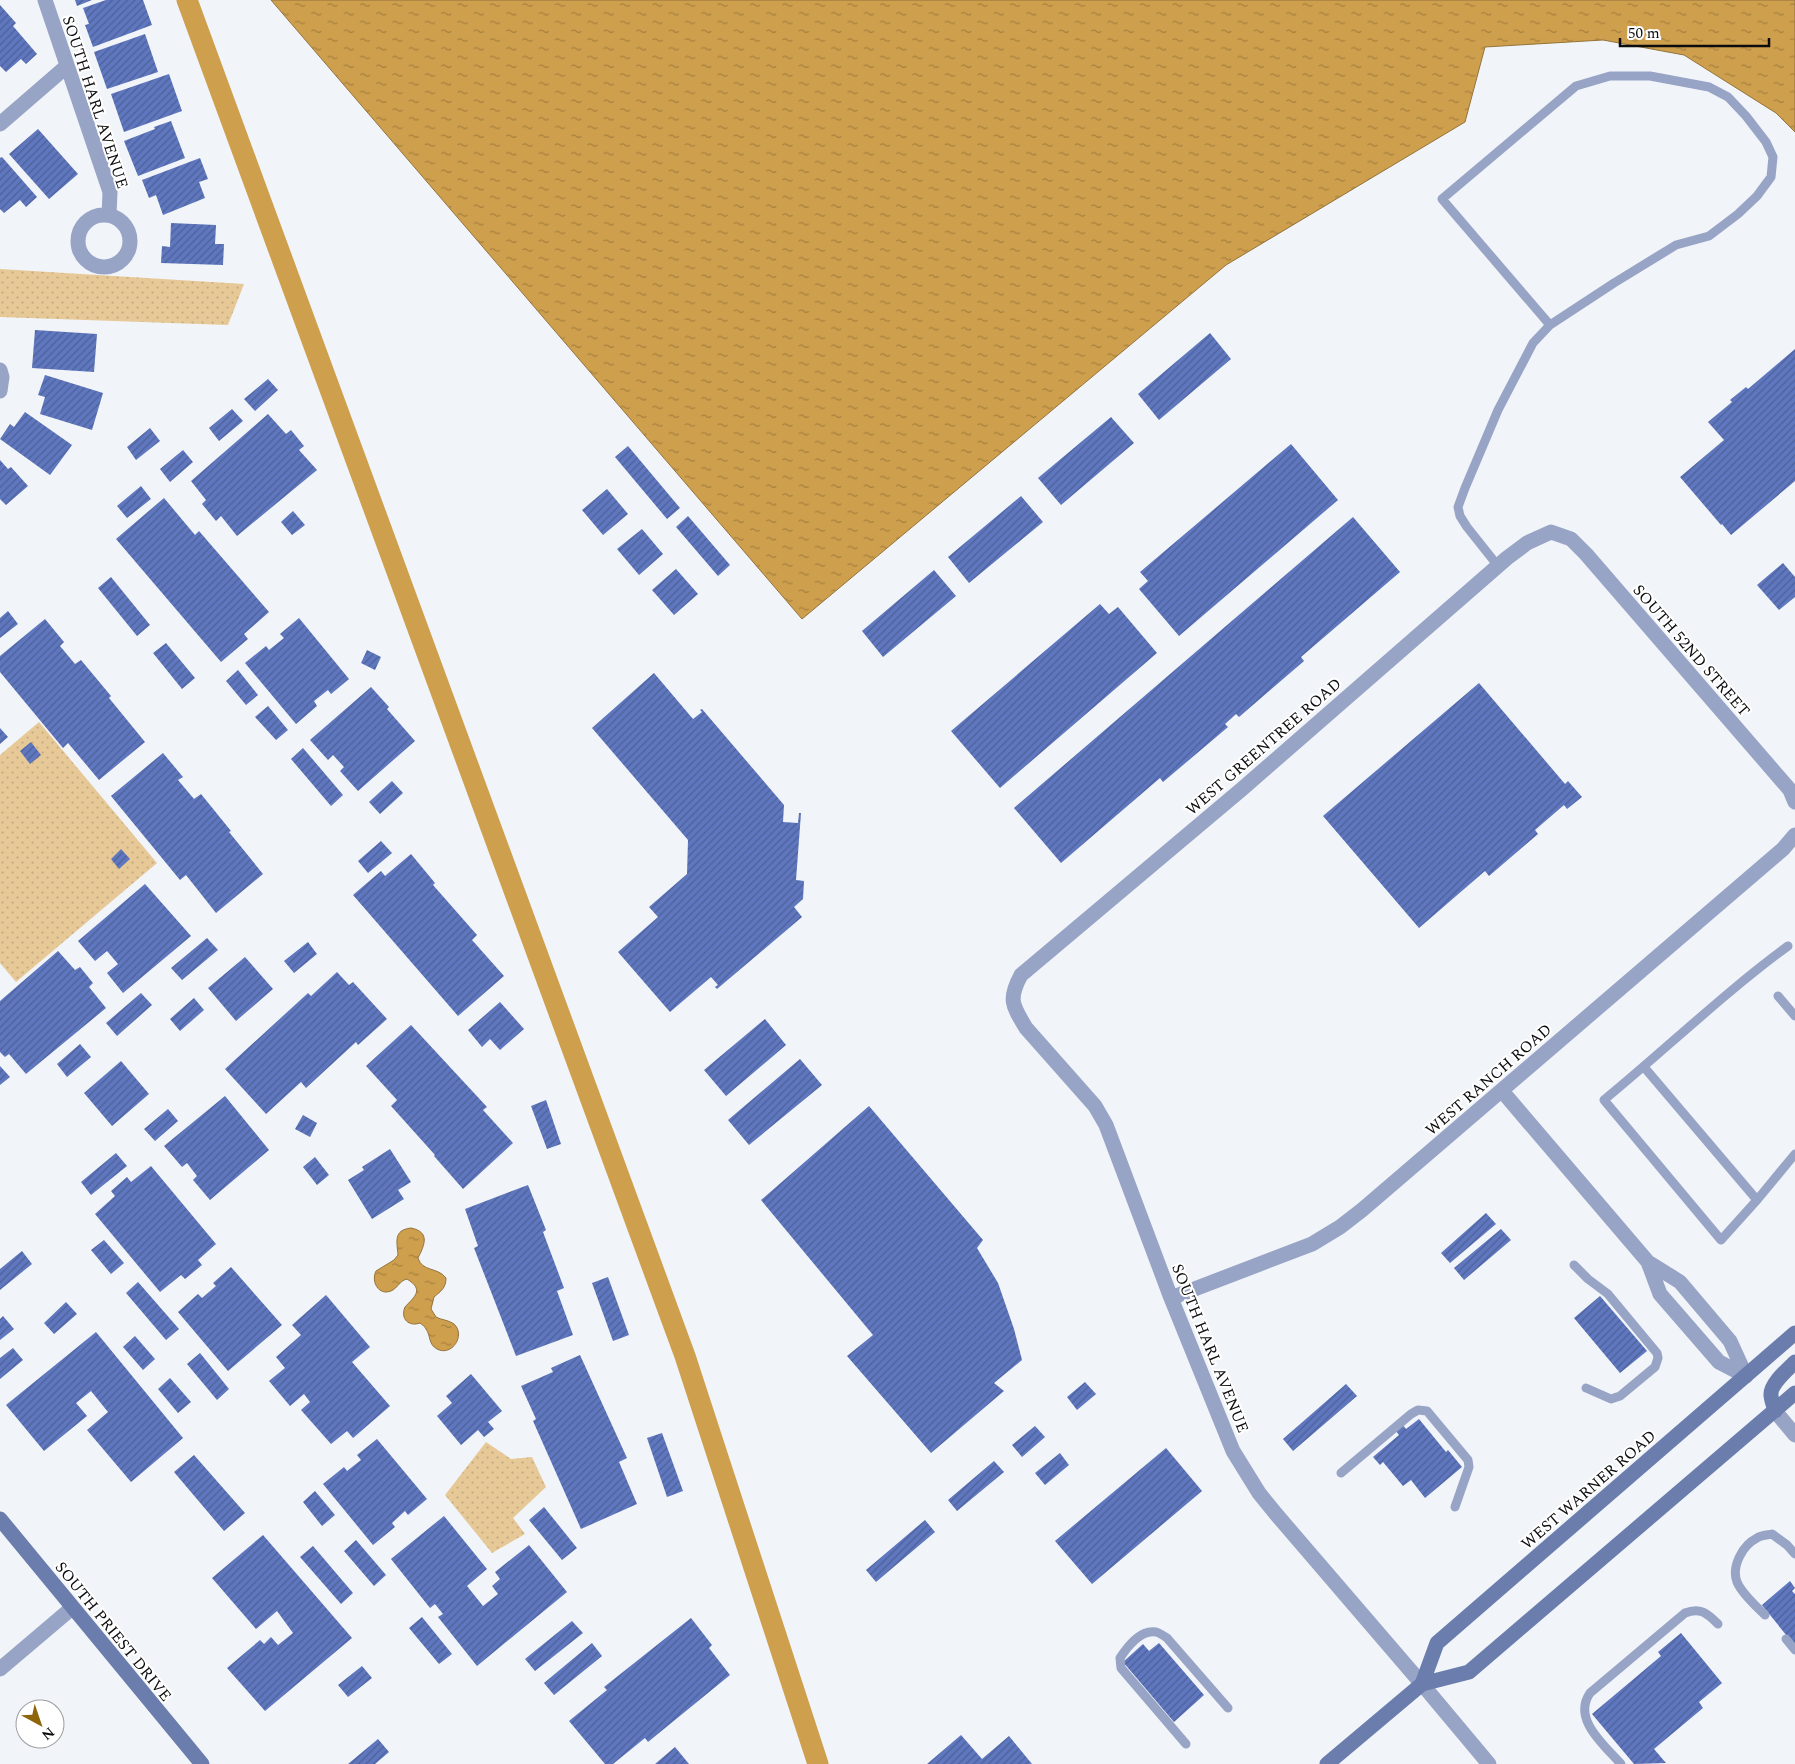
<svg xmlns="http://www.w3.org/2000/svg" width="1795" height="1764" font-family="Spectral,serif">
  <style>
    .grass { fill: url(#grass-dots) }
    .water { fill: url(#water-ripples); stroke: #94733a }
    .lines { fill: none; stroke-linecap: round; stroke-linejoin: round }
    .canal { stroke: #ce9f4d; stroke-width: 21 }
    .building { fill: url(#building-hatch) }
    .service { stroke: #97a4c6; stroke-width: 9 }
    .minor { stroke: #97a4c6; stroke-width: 15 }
    .tertiary { stroke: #97a4c6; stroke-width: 15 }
    .secondary { stroke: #6b7dad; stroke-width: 15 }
    .labels { text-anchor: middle; stroke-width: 4; stroke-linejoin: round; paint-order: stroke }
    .street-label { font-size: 16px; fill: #0c0c0e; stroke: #fff }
  </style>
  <defs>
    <pattern id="grass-dots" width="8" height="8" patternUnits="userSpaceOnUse" patternTransform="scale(1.25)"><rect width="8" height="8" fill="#e7c997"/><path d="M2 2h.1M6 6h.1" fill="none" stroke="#c5ab81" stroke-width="1.8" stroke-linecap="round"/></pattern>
    <pattern id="water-ripples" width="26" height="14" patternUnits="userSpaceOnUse" patternTransform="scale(1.25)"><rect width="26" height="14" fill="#ce9f4d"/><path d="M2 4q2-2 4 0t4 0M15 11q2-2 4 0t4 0" fill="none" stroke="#a6803e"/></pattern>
    <pattern id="building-hatch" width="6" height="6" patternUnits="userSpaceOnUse" patternTransform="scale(1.25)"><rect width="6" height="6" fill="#5f77be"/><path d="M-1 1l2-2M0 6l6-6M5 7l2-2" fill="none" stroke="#4d6099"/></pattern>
  </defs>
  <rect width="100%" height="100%" fill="#f1f4f9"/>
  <path class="grass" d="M0 269 244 284 228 325 0 317Z
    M39 722 157 863 16 982 0 963V755Z
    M486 1442 511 1459 532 1457 546 1487 513 1518 525 1534 492 1553 445 1495Z"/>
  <path class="water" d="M271 0H1795V132L1776 113 1684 55 1603 40 1485 47 1465 122 1226 265 802 619Z
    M411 1228C431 1232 424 1246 418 1258 422 1272 438 1267 446 1278 446 1288 441 1291 434 1297L431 1309 436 1317C441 1320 449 1320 454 1324 466 1335 452 1357 437 1349 428 1344 431 1336 426 1329 425 1326 422 1325 420 1323 409 1327 400 1319 405 1307 414 1297 425 1290 407 1279 399 1281 398 1288 391 1291 378 1296 371 1281 376 1271L394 1260 398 1255C397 1242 393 1230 411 1228Z"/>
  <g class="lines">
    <path class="canal" d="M187 0 685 1356 818 1764"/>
  </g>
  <path class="building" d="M75 0H92L77 6Z
    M106 0H143L152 25 93 47 85 25 89 24 83 8Z
    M0 5 16 23 13 26 37 54 26 64 21 59 6 72 0 66Z
    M145 34 158 72 107 89 94 52Z
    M169 74 182 111 124 132 111 94Z
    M171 121 185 158 138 176 124 141 155 129 154 127Z
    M38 129 78 174 49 199 9 154Z
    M2 157 37 197 26 207 20 200 4 213 0 209V158Z
    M200 158 208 179 199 182 205 198 163 215 156 195 149 198 142 180Z
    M171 223 216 225 215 244H224L223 265 161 263 162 246 170 247Z
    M35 330 97 334 94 372 32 368Z
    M1210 333 1231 359 1159 420 1138 394Z
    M1795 349V481L1731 535 1722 524 1721 525 1680 477 1724 440 1708 422 1732 402 1730 400 1746 387 1748 389Z
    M45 375 103 393 92 430 40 414 45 397 38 395Z
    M268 379 278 390 255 411 244 399Z
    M232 409 243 421 219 441 209 428Z
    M25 412 72 445 50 475 0 439 10 424 14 427Z
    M268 414 286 434 291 430 304 446 299 450 317 470 237 536 221 516 216 521 202 504 206 500 191 481Z
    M1111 417 1134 443 1061 505 1038 478Z
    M150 428 160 441 136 460 127 447Z
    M1291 444 1338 500 1179 636 1139 589 1148 581 1140 572Z
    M628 446 680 508 667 519 615 457Z
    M183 450 193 462 170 482 160 469Z
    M0 460 8 469 11 467 28 486 6 505 0 499Z
    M141 486 151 499 127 518 117 506Z
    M607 489 628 514 603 535 582 510Z
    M1021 496 1043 522 969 583 948 557Z
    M164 498 195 535 199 531 269 612 244 634 248 639 221 662 116 539Z
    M293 511 305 525 292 535 281 522Z
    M688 516 730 565 718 576 676 527Z
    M1353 517 1400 572 1301 657 1304 661 1239 717 1236 714 1225 724 1228 727 1163 782 1160 778 1061 863 1014 808Z
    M642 529 663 554 639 575 617 549Z
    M1783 563 1795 577V597L1779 610 1757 585Z
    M676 569 698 594 674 615 652 590Z
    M934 570 956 596 883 657 862 631Z
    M111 577 150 625 137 636 98 588Z
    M1100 604 1109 614 1118 607 1157 653 1000 788 951 731Z
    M8 611 18 624 0 638V618Z
    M299 618 349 679 331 694 328 690 314 701 317 706 296 724 245 663 266 646 269 650 284 638 280 634Z
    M45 619 64 642 60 646 75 664 81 660 111 696 109 698 145 742 99 780 68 743 63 748 0 672V656Z
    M166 643 195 678 182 689 153 653Z
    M367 650 381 657 375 670 361 663Z
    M238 670 258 695 246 705 226 681Z
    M654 673 693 719 702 712 700 710 702 709 784 805 783 822 798 823 799 813H801L796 880 804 881 803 899 794 907 802 917 717 989 715 987 718 985 711 977 670 1012 618 952 658 917 649 907 687 874 688 840 592 728Z
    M1479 683 1565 784 1568 781 1582 797 1567 809 1564 805 1535 830 1538 834 1489 876 1485 871 1419 928 1323 816Z
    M371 687 389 707 387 709 415 741 358 791 340 771 344 767 333 755 328 760 310 740Z
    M268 706 288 730 276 740 255 717Z
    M0 728 8 737 0 744Z
    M31 742 41 755 30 764 20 751Z
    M303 748 343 795 331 806 291 759Z
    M163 753 183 777 178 780 194 799 201 794 231 831 229 832 263 874 216 913 186 875 180 880 111 796Z
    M392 781 403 793 380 814 369 802Z
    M381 841 392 853 368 873 358 861Z
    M121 849 130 859 119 869 111 859Z
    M411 854 435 883 433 885 477 935 472 940 504 976 458 1016 353 895 381 871 385 876Z
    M145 884 191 936 123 993 107 973 118 964 107 951 95 961 78 941Z
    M207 938 218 950 182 980 171 968Z
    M308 942 317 954 294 973 284 961Z
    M58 951 75 970 80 967 93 983 89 987 106 1008 26 1074 9 1054 5 1057 0 1052V1001Z
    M245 957 273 989 236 1021 208 988Z
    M337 972 349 985 353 982 387 1019 358 1045 356 1042 306 1088 301 1082 266 1114 225 1069 308 993 311 996Z
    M141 993 152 1005 117 1036 106 1023Z
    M194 998 204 1010 180 1031 170 1019Z
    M500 1002 524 1029 500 1050 490 1039 482 1047 468 1030Z
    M765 1019 786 1045 726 1096 704 1070Z
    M411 1025 487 1107 483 1110 513 1143 463 1189 434 1156 435 1155 391 1106 397 1100 366 1066Z
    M80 1044 91 1057 67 1077 57 1064Z
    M800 1059 822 1085 749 1145 728 1120Z
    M121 1061 149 1094 112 1126 84 1093Z
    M0 1066 10 1077 0 1085Z
    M225 1096 269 1150 210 1200 193 1180 197 1176 187 1163 182 1167 164 1146Z
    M546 1100 561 1144 547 1149 531 1106Z
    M869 1106 983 1240 977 1248 998 1283 1014 1329 1022 1360 994 1383 1004 1391 931 1453 847 1356 873 1335 761 1200Z
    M168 1109 178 1121 155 1141 144 1129Z
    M303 1115 317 1123 310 1137 295 1129Z
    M390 1149 411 1182 398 1190 404 1199 372 1219 348 1180 364 1170 362 1167Z
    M116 1153 127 1166 91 1195 81 1182Z
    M315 1157 329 1175 317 1185 303 1167Z
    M151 1166 216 1244 198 1260 202 1265 185 1279 181 1275 160 1292 95 1214 115 1196 111 1191 127 1177 131 1182Z
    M528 1185 546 1230 543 1232 564 1288 557 1291 573 1335 516 1356 474 1248 478 1246 465 1209Z
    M1486 1213 1496 1224 1450 1263 1441 1253Z
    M1501 1229 1511 1240 1464 1280 1454 1268Z
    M104 1240 124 1263 111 1274 91 1250Z
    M22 1251 32 1264 0 1290V1269Z
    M231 1267 282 1325 228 1371 178 1312 198 1294 202 1298 216 1286 213 1283Z
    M608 1277 629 1335 613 1341 592 1283Z
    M138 1282 179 1329 166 1340 126 1293Z
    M326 1295 370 1347 352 1362 390 1406 353 1438 347 1431 331 1444 301 1410 310 1402 304 1394 290 1406 269 1381 285 1368 276 1357 301 1335 292 1325Z
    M1600 1296 1647 1351 1620 1373 1574 1318Z
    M66 1302 77 1314 54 1334 44 1323Z
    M3 1316 14 1329 0 1340V1319Z
    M96 1332 183 1438 131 1482 87 1430 108 1412 91 1391 76 1403 87 1416 44 1451 6 1405Z
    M135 1336 155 1359 143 1370 123 1347Z
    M13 1348 23 1360 0 1379V1358Z
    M200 1353 229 1389 217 1400 187 1364Z
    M580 1355 627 1458 619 1462 637 1504 581 1529 533 1421 536 1419 521 1386 553 1372 551 1368Z
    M471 1374 502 1411 488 1422 494 1429 484 1437 478 1430 461 1445 437 1416 452 1403 446 1396Z
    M170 1378 191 1402 178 1413 158 1389Z
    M1085 1382 1096 1394 1077 1410 1067 1397Z
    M1346 1384 1357 1396 1293 1451 1283 1439Z
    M1419 1419 1446 1452 1448 1450 1462 1467 1425 1498 1411 1480 1403 1486 1383 1462 1380 1465 1373 1457 1399 1435 1395 1430 1402 1424 1406 1429Z
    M1035 1426 1045 1437 1022 1457 1012 1445Z
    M662 1433 683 1491 667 1497 647 1438Z
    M377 1439 427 1499 408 1515 405 1511 392 1523 395 1527 373 1545 323 1484 344 1467 347 1471 361 1460 357 1455Z
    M1166 1448 1202 1491 1092 1584 1055 1541Z
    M1060 1453 1069 1465 1045 1485 1035 1473Z
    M194 1455 245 1513 224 1531 174 1472Z
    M994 1461 1004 1472 957 1511 948 1500Z
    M315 1491 335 1515 322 1526 303 1502Z
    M544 1507 577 1548 562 1560 529 1520Z
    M444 1516 487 1569 467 1586 483 1606 498 1594 492 1586 500 1579 495 1572 529 1545 567 1592 477 1666 438 1617 443 1614 435 1604 430 1608 391 1559Z
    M925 1520 935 1532 876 1582 866 1570Z
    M263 1535 352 1638 265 1711 227 1668 260 1640 264 1644 271 1637 278 1645 293 1633 277 1611 256 1629 212 1578Z
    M356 1540 386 1575 374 1586 344 1551Z
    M313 1546 353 1593 341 1604 300 1557Z
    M1790 1581 1795 1588 1792 1591 1795 1594V1646L1762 1605Z
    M422 1617 452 1654 439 1664 409 1628Z
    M691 1618 712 1645 709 1648 730 1675 648 1742 645 1738 613 1764H605L569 1721 607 1690 604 1687Z
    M572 1621 583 1633 535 1671 525 1659Z
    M1681 1633 1722 1683 1699 1702 1703 1708 1654 1749 1666 1763 1634 1764 1592 1714 1661 1656 1658 1652Z
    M592 1643 602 1656 554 1695 544 1683Z
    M1159 1643 1204 1695 1174 1722 1123 1662 1143 1644 1149 1651Z
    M362 1666 372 1678 348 1697 338 1685Z
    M961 1735 982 1759 1009 1736 1032 1764H927Z
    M378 1739 389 1752 375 1764H348Z
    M675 1747 689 1764H655Z"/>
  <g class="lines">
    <path class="service" d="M1498 566 1467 527 1460 516 1458 507 1465 488 1498 410 1533 343 1550 325 1614 283 1676 245 1709 236 1738 214 1757 196 1771 177 1773 157 1766 142 1746 116 1728 97 1709 87 1650 76H1610L1576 86 1442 199 1550 325
      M1788 946C1724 993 1666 1049 1604 1100L1721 1240 1757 1200 1795 1154
      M1778 996 1795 1016
      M1644 1067 1757 1200
      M1574 1265 1588 1279 1608 1294 1657 1353 1658 1358 1655 1367 1620 1396 1611 1399 1586 1388
      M1341 1473 1411 1414 1418 1410 1427 1411 1468 1460 1469 1467 1455 1507
      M1765 1615C1756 1606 1742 1594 1737 1582 1731 1566 1743 1545 1757 1538 1761 1535 1768 1535 1772 1534L1787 1545 1795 1554
      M1786 1639 1795 1650
      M1186 1744 1121 1668 1120 1658C1127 1647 1141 1629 1156 1632 1160 1633 1164 1636 1167 1638L1228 1708
      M1621 1764C1604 1745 1572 1719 1590 1693L1685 1613C1700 1607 1707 1613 1718 1624"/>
    <path class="minor" d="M45 0 110 192 109 215
      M0 124 67 66
      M78 241a26 26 0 1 1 52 0a26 26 0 1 1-52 0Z
      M0 370 2 377 0 391
      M1502 1091 1648 1262 1680 1282 1730 1341 1746 1376
      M1648 1262 1660 1294 1719 1362 1746 1376
      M1171 1298 1312 1244 1340 1227 1362 1210 1783 849 1795 835
      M1775 1411 1795 1435
      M0 1669 72 1608
      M1422 1684 1276 1514 1259 1493 1233 1451 1171 1298 1106 1125 1095 1106 1026 1028C1012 1005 1008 999 1021 975L1242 789 1507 558 1527 543 1551 532 1571 539 1586 554 1790 790 1795 802"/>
    <path class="tertiary" d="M1422 1684 1489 1764"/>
    <path class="secondary" d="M1775 1411C1774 1406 1771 1400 1771 1395 1770 1384 1788 1369 1795 1362
      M0 1519 202 1764
      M1422 1684 1437 1643 1795 1333
      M1327 1764 1422 1684 1469 1672 1795 1393"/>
  </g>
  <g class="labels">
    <g class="street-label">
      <text transform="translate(96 102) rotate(72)" y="6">SOUTH HARL AVENUE</text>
      <text transform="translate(1692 650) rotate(49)" y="6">SOUTH 52ND STREET</text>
      <text transform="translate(1263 746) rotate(-41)" y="6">WEST GREENTREE ROAD</text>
      <text transform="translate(1488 1079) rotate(-41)" y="6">WEST RANCH ROAD</text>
      <text transform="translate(1211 1348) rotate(68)" y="6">SOUTH HARL AVENUE</text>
      <text transform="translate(1588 1489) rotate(-41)" y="6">WEST WARNER ROAD</text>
      <text transform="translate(114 1631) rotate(51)" y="6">SOUTH PRIEST DRIVE</text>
    </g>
  </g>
  <g transform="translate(40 1724) rotate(140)"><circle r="24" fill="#ffffff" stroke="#9e9e9f"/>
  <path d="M0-4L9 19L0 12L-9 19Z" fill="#8e650b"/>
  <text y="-8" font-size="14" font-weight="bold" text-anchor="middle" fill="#0c0c0e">N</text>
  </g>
  <path d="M1620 38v8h149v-8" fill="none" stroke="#0c0c0e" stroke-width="2.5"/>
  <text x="1628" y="38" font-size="15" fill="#0c0c0e" stroke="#ffffff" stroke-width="4" paint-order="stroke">50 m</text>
</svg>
